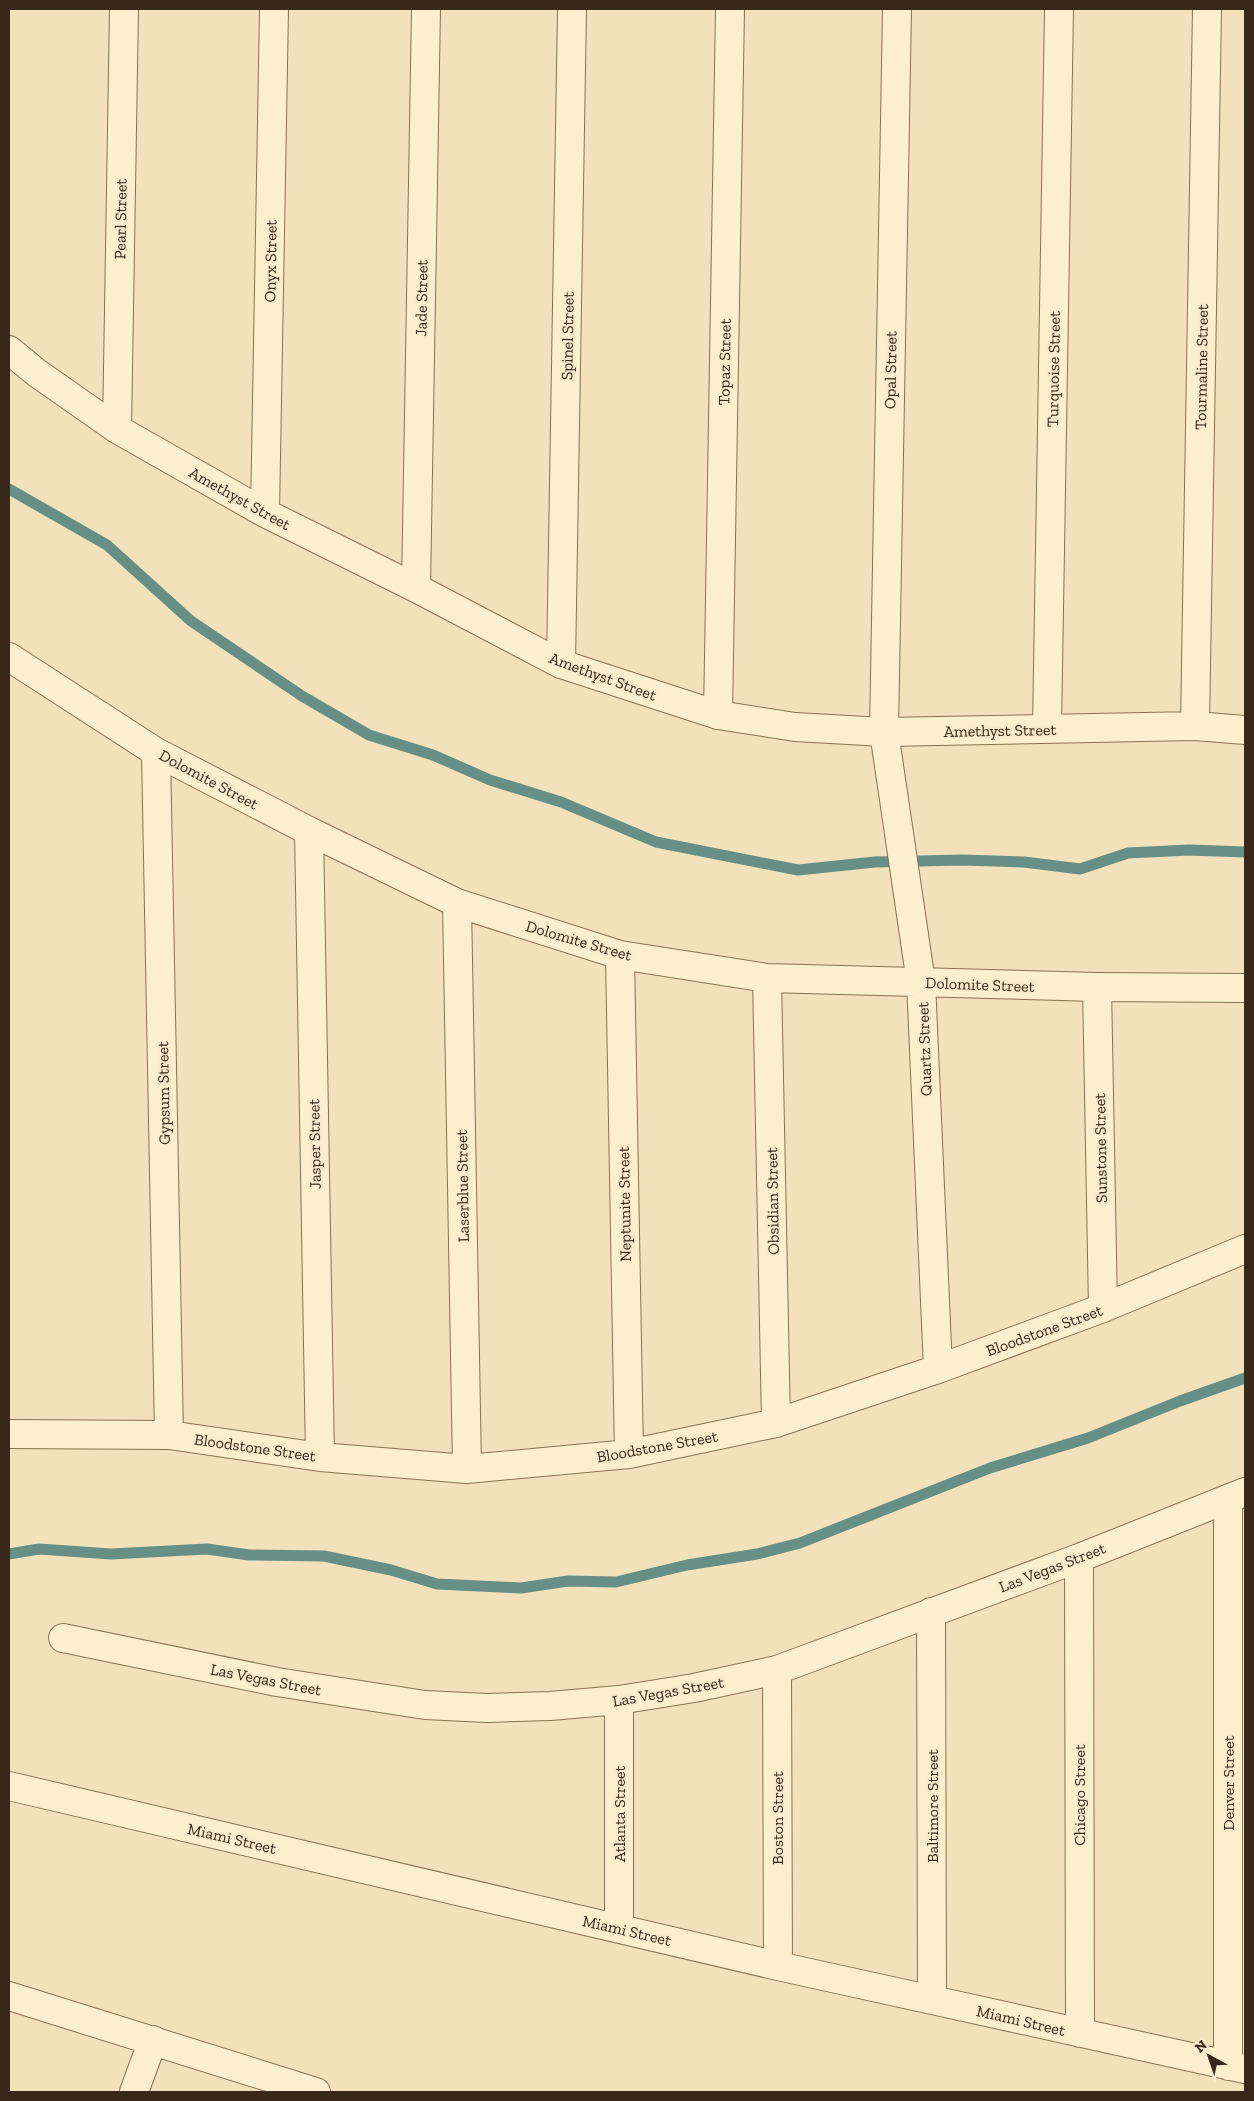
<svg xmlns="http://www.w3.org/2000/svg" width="1254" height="2101" font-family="'Zilla Slab',serif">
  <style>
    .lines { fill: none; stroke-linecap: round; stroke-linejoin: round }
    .stream { stroke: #669086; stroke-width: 11 }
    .minor-casing { stroke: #8a7153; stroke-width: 30 }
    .minor { stroke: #fcefce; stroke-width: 28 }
    .labels { text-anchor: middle; stroke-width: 4; stroke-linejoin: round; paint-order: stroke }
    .street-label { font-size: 16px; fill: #38281a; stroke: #f9ebcb }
  </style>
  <rect width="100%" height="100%" fill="#f2e1bb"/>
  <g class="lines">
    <path class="stream" d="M9 489 107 545 191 621 302 696 369 735 433 755 490 780 561 802 656 842 798 870 875 862 962 860 1024 862 1080 869 1128 853 1189 850 1245 852
      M9 1554 39 1549 111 1554 207 1549 249 1555 324 1556 391 1570 437 1584 521 1588 568 1581 616 1582 687 1565 757 1554 800 1543 990 1468 1088 1438 1180 1401 1245 1378"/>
    <g class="minor-casing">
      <path id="minor" d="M897 9 884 732 921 982 938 1369
        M9 350 37 373 117 429 265 513 416 588 561 664 718 715 795 727 884 732 1195 726 1245 730
        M117 429 124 9
        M265 513 274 9
        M416 588 426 9
        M9 657 156 752 309 831 457 903 620 955 767 978 1097 987 1245 988
        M561 664 572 9
        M718 715 730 9
        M1195 726 1207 9
        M1047 729 1059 9
        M156 752 169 1435
        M309 831 320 1457
        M457 903 467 1469
        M620 955 629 1454
        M767 978 776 1423
        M1097 987 1103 1308
        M9 1434 169 1435 320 1457 467 1469 629 1454 776 1423 938 1369 1103 1308 1245 1249
        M1228 1500V2066
        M1079 1558 1080 2033
        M931 1612 932 2000
        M63 1638 277 1682 425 1705 487 1708 550 1706 619 1700 694 1688 777 1670 1079 1558 1245 1492
        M777 1670 778 1966
        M619 1700V1928
        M9 1786 778 1966 1245 2069
        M9 1996 316 2092
        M134 2092 153 2040"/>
    </g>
    <use href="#minor" class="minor"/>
  </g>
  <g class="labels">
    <g class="street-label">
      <text transform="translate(120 219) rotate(-89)" y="6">Pearl Street</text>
      <text transform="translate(270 261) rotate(-89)" y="6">Onyx Street</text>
      <text transform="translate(421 298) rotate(-89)" y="6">Jade Street</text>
      <text transform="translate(567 336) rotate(-89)" y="6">Spinel Street</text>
      <text transform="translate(724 362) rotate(-89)" y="6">Topaz Street</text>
      <text transform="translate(1201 367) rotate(-89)" y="6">Tourmaline Street</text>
      <text transform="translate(1053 369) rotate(-89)" y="6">Turquoise Street</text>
      <text transform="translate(890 370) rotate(-89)" y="6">Opal Street</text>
      <text transform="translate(240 498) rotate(29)" y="6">Amethyst Street</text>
      <text transform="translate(603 676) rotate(20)" y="6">Amethyst Street</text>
      <text transform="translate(1000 730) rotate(-1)" y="6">Amethyst Street</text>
      <text transform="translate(209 779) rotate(28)" y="6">Dolomite Street</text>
      <text transform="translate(579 940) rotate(16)" y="6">Dolomite Street</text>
      <text transform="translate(980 984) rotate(2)" y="6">Dolomite Street</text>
      <text transform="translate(924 1049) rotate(-92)" y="6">Quartz Street</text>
      <text transform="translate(163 1093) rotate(-91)" y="6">Gypsum Street</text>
      <text transform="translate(314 1144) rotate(-91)" y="6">Jasper Street</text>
      <text transform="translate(1100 1148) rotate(-91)" y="6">Sunstone Street</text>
      <text transform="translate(462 1186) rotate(-91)" y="6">Laserblue Street</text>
      <text transform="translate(772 1201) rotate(-91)" y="6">Obsidian Street</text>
      <text transform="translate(624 1204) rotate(-91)" y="6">Neptunite Street</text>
      <text transform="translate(1044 1330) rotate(-20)" y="6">Bloodstone Street</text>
      <text transform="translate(657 1446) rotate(-10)" y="6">Bloodstone Street</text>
      <text transform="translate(255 1447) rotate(8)" y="6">Bloodstone Street</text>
      <text transform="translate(1052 1567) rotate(-21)" y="6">Las Vegas Street</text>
      <text transform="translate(266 1679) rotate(11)" y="6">Las Vegas Street</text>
      <text transform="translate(668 1691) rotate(-10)" y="6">Las Vegas Street</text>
      <text transform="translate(1228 1783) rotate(-90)" y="6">Denver Street</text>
      <text transform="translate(1079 1795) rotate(-90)" y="6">Chicago Street</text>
      <text transform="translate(932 1806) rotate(-90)" y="6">Baltimore Street</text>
      <text transform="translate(619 1814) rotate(-90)" y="6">Atlanta Street</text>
      <text transform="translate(777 1818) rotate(-90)" y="6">Boston Street</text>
      <text transform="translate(232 1838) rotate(13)" y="6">Miami Street</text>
      <text transform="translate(627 1930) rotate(13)" y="6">Miami Street</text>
      <text transform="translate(1021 2020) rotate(13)" y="6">Miami Street</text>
    </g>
  </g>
  <rect width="1254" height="2101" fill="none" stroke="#38281a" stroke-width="20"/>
  <g transform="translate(1209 2056) rotate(320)" stroke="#f9ebcb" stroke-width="4" paint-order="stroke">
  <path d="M0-4L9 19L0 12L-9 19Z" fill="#38281a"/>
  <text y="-8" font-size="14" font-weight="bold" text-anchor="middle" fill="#38281a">N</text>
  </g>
</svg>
